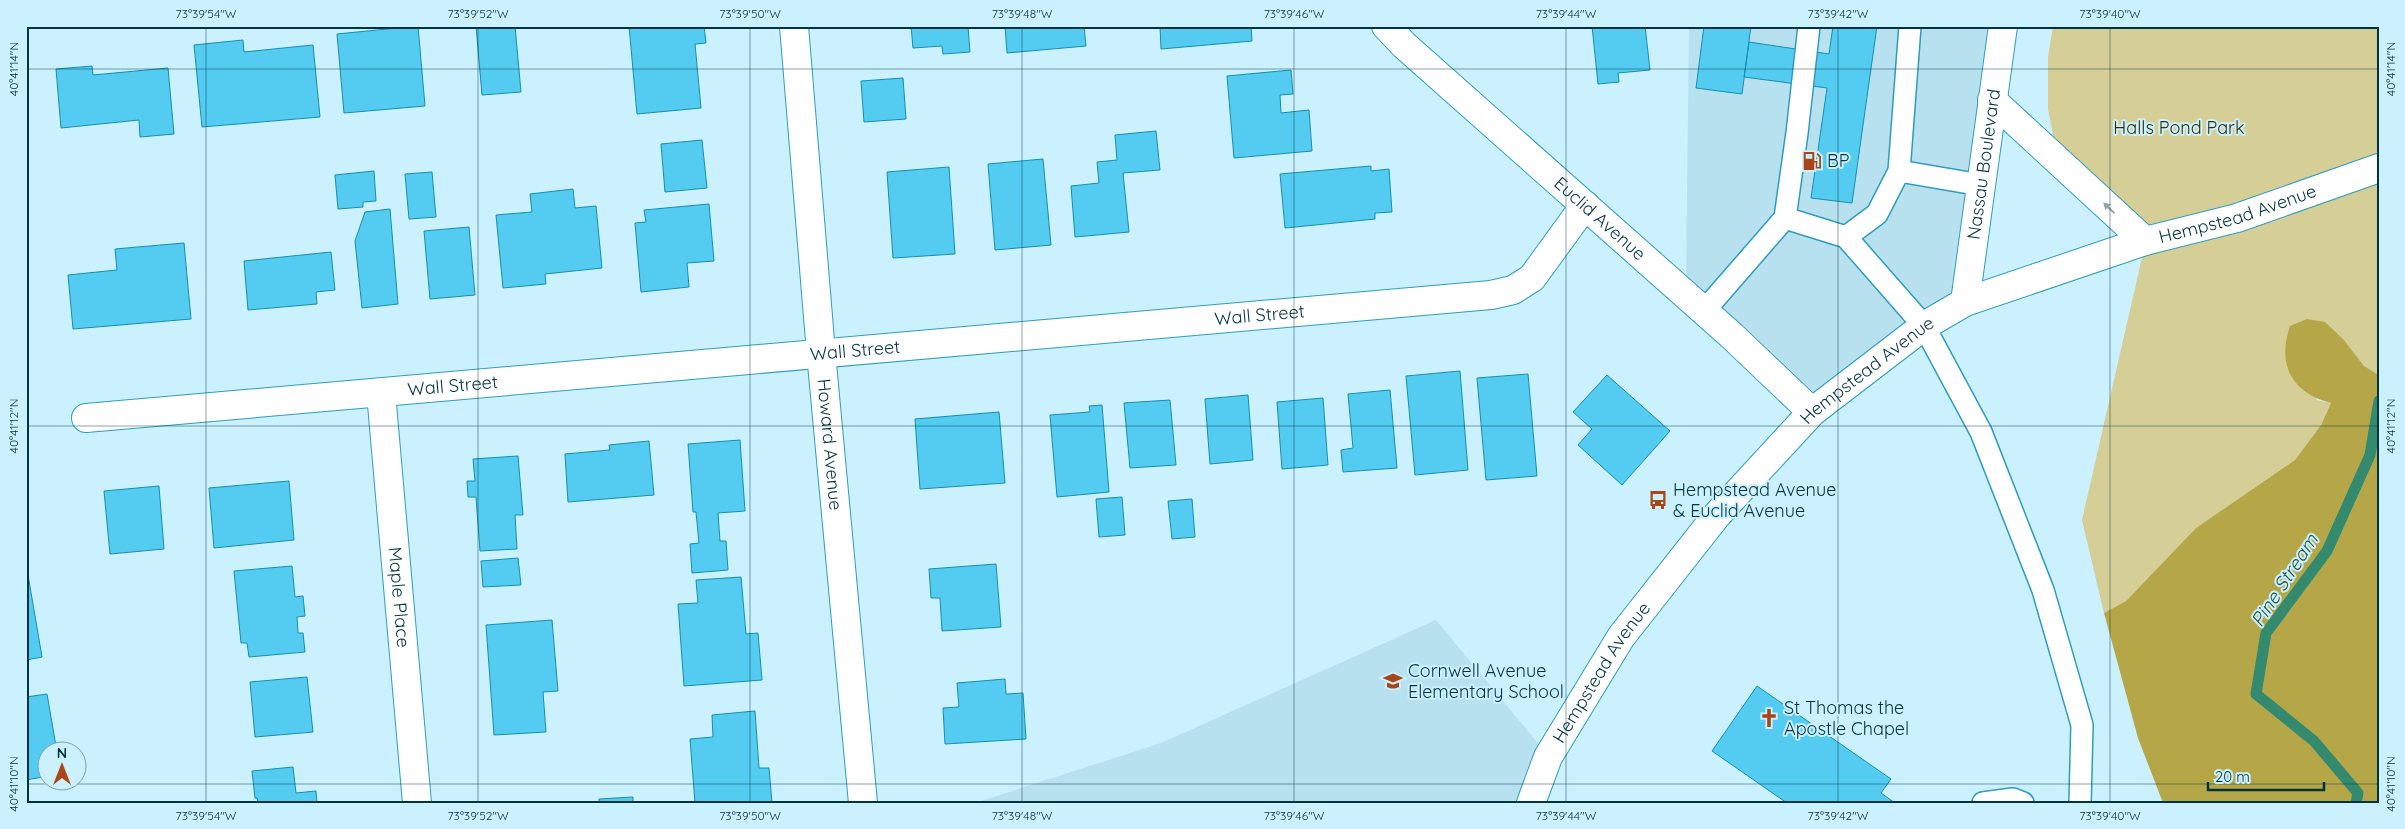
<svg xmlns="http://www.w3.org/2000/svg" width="2405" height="829" font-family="Quicksand,sans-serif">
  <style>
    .built { fill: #b8e1f0 }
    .green { fill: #d5ce96 }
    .forest { fill: #b5a747 }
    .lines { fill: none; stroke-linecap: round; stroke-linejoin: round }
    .stream { stroke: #348a6e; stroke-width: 11 }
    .building { fill: #54ccf1; stroke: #158fae }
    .service-casing { stroke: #2e9dbd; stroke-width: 24 }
    .minor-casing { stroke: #2e9dbd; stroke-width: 30 }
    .secondary-casing { stroke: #2e9dbd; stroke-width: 30 }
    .service { stroke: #fff; stroke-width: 21 }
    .minor { stroke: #fff; stroke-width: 28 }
    .secondary { stroke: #fff; stroke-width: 28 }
    .oneway { fill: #8da3a9 }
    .ticks { fill: none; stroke: #023340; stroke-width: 1; stroke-opacity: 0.45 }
    .labels { text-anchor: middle; stroke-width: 4; stroke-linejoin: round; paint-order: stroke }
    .park-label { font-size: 18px; fill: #312b00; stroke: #cbf0fe }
    .poi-label { font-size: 18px; fill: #023340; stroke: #cbf0fe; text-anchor: start }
    .street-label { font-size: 18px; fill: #023340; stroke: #cbf0fe }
    .water-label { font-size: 19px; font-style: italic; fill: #25503b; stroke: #cbf0fe }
    .neatline { fill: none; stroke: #023340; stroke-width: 2 }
    .ticks-label { font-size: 12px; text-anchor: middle; fill: #023340 }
  </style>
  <rect width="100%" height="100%" fill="#cbf0fe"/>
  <path class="built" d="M1689 26H1993L1957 302 1813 409 1686 284Z
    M1436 620 1551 759 1535 803H975L1161 743Z"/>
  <path class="green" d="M2053 26H2379V375L2364 366 2344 340 2316 400 2331 403 2321 425 2295 460 2196 528 2126 601 2104 613 2082 520 2146 240 2056 150 2048 109V57Z"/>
  <path class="forest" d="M2307 319 2325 322 2344 340 2364 366 2379 375V803H2163L2138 738 2104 613 2126 601 2196 528 2295 460 2321 425 2331 403C2291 393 2277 364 2290 326Z"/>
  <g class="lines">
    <path class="stream" d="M2356 803 2358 793 2314 741 2256 694 2266 633 2327 551 2370 455 2379 401"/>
  </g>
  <path class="building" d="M418 26 425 106 344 113 337 34Z
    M476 26H515L521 92 482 95Z
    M629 26H704L706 43 695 44 701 108 637 114Z
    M911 26H968L970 52 943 54 942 46 913 48Z
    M1005 26H1084L1086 46 1007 53Z
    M1160 26H1251L1252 41 1161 49Z
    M1592 26H1645L1650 70 1618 73 1619 82 1598 84Z
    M1704 26H1751L1742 94 1696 88Z
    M1833 26H1877L1852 203 1811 198 1827 88 1744 77 1749 42 1829 54Z
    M243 40 244 52 313 45 320 117 202 127 194 45Z
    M92 66 93 75 168 68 174 134 140 137 139 120 61 128 56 69Z
    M1291 70 1293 94 1280 95 1281 113 1309 110 1312 151 1234 158 1227 76Z
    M903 78 906 119 864 122 861 81Z
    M1156 131 1160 170 1123 173 1129 232 1075 237 1071 186 1099 183 1097 162 1117 160 1115 135Z
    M702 140 707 188 665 192 661 144Z
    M1043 159 1051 245 995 250 988 164Z
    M1371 166V171L1389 169 1392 212 1375 213V219L1285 228 1280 174Z
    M949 167 955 254 893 258 887 172Z
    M374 171 376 201 363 202V207L338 209 335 175Z
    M432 172 436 217 409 219 405 174Z
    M573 189 575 208 596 206 602 268 545 274 546 284 503 288 496 215 532 212 530 194Z
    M709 204 714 261 687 263 689 287 641 292 635 223 646 222 644 210Z
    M390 209 398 304 362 308 355 241 365 212Z
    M469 227 475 295 430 299 424 231Z
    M184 243 191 319 73 329 68 275 117 270 115 249Z
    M331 252 335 290 316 292 317 304 248 310 244 261Z
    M1460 371 1468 470 1415 475 1406 376Z
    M1528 374 1537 476 1486 480 1477 378Z
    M1607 375 1670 431 1622 485 1578 445 1592 429 1573 412Z
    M1390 390 1397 468 1343 472 1341 450 1353 448 1348 394Z
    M1248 395 1253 460 1210 464 1205 399Z
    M1323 398 1328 465 1282 469 1277 402Z
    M1170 400 1176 465 1130 468 1124 403Z
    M1102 405 1109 492 1057 497 1050 415 1090 412 1089 406Z
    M999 412 1005 483 920 489 915 419Z
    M740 440 745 511 718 513 720 541H726L728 570 692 573 690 544 699 543 696 512H693L688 444Z
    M649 441 654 495 568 502 565 454 610 450 609 445Z
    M518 456 523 515H515L517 549 480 551 476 497H468L467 481H475L473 459Z
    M289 481 294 540 214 548 209 488Z
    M159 486 164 549 110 554 104 491Z
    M1122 497 1125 535 1099 537 1096 499Z
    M1192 499 1195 537 1172 539 1168 501Z
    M518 558 521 585 483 587 481 561Z
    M996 564 1001 627 942 631 940 598H931L929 569Z
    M292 566 295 597 303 596 305 616 297 617 298 633H303L305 652 249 657 247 643H241L234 571Z
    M28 575 42 657 26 660V576Z
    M741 577 746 634 758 633 762 680 684 686 678 604 698 603 696 580Z
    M552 620 558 691 543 692 546 732 494 735 486 625Z
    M307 677 313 732 255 737 250 682Z
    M1005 679 1006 694 1023 693 1026 739 945 744 943 708 959 707 957 683Z
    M1757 686 1891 779 1881 793 1895 803H1787L1712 751Z
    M47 694 57 752H48V776L26 780V697Z
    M755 711 759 768H769L772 803H695L690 739 713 737 712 715Z
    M293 767 296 793 316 791 317 803H258L257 798H255L252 771Z
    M633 797V803H599V799Z"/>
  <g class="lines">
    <g class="service-casing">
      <path id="service" d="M1899 171 1910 26
        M1785 218 1846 237 1924 326 1981 432 2043 590 2082 725 2080 803
        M1846 237 1877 214 1899 171 1981 185
        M1704 311 1785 218 1797 133 1809 26
        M1983 803 2013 799 2023 803"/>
    </g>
    <g class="minor-casing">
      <g id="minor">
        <path id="s1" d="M794 26 821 353 863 803"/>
        <path id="s2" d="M1386 26 1404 45 1731 335 1812 412"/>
        <path id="s3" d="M381 393 417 803"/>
        <path id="s4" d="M86 418 1491 295 1513 290 1532 278 1585 205"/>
      </g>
    </g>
    <g class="secondary-casing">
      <g id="secondary">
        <path d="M1992 100 2145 241"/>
        <path id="s5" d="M1965 302 2003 26"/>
        <path id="s6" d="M1531 803 1548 757 1621 637 1717 515 1812 412 1924 326 1965 302 2145 241 2237 218 2379 168"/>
      </g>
    </g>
    <use href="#service" class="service"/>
    <use href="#minor" class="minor"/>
    <use href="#secondary" class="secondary"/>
  </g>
  <defs><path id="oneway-solid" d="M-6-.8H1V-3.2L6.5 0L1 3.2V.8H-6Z" transform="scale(1.25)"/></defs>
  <use class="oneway" href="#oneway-solid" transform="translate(2109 208) rotate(-137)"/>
  <path class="ticks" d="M206 26V803M478 26V803M750 26V803M1022 26V803M1294 26V803M1566 26V803M1838 26V803M2110 26V803M26 69H2379M26 426H2379M26 784H2379"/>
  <defs>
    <g id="fuel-bare" transform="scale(1.5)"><path d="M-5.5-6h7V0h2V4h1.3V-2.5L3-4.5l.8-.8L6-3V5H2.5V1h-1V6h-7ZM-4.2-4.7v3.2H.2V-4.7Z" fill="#aa4518" stroke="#cbf0fe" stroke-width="2.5" paint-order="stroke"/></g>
    <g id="bus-bare" transform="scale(1.5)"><path d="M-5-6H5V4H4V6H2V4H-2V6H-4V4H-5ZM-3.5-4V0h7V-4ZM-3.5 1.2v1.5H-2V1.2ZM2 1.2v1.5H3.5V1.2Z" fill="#aa4518" stroke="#cbf0fe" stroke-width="2.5" paint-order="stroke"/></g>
    <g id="school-bare" transform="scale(1.5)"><path d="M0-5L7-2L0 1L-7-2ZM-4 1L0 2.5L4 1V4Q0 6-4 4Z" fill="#aa4518" stroke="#cbf0fe" stroke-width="2.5" paint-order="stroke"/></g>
    <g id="church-bare" transform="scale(1.5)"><path d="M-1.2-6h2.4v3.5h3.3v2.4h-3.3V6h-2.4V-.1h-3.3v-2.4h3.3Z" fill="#aa4518" stroke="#cbf0fe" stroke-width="2.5" paint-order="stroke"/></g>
  </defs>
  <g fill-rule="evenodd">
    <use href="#fuel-bare" x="1812" y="161"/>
    <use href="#bus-bare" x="1658" y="500"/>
    <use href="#school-bare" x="1393" y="681"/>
    <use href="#church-bare" x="1769" y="718"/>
  </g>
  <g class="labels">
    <g class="park-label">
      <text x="2179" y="134">Halls Pond Park</text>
    </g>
    <g class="poi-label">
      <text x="1827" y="167">BP</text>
      <text x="1673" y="496">Hempstead Avenue<tspan x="1673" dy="21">&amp; Euclid Avenue</tspan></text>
      <text x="1408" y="677">Cornwell Avenue<tspan x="1408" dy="21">Elementary School</tspan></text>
      <text x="1784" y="714">St Thomas the<tspan x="1784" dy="21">Apostle Chapel</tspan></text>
    </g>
    <g class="street-label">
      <text dy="6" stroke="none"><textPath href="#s5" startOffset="139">Nassau Boulevard</textPath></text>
      <text dy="6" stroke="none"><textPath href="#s6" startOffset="960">Hempstead Avenue</textPath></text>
      <text dy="6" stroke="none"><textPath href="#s2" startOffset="288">Euclid Avenue</textPath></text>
      <text dy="6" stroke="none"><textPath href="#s4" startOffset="1178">Wall Street</textPath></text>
      <text dy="6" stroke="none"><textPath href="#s4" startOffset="772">Wall Street</textPath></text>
      <text dy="6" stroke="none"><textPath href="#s6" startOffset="554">Hempstead Avenue</textPath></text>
      <text dy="6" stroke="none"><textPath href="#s4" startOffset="368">Wall Street</textPath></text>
      <text dy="6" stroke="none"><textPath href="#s1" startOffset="420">Howard Avenue</textPath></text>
      <text dy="6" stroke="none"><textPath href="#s3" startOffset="205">Maple Place</textPath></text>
      <text dy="6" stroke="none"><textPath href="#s6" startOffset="149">Hempstead Avenue</textPath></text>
    </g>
    <g class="water-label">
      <text transform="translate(2284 580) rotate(-57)" y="7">Pine Stream</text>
    </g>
  </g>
  <rect width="2405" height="829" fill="none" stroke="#cbf0fe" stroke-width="55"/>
  <g transform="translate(62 766)"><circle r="24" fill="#cbf0fe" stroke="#7ba4b2"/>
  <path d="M0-4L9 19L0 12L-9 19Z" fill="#aa4518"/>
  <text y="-8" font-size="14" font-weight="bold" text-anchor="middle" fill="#023340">N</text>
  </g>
  <path d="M2208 782v8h116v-8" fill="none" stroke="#023340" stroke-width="2.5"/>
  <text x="2215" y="782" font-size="15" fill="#023340" stroke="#cbf0fe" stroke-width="4" paint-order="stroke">20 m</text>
  <rect x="28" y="28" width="2350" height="774" class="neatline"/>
  <g class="ticks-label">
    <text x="206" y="18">73°39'54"W</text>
    <text x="478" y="18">73°39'52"W</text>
    <text x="750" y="18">73°39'50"W</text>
    <text x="1022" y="18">73°39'48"W</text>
    <text x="1294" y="18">73°39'46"W</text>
    <text x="1566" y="18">73°39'44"W</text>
    <text x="1838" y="18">73°39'42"W</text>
    <text x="2110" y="18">73°39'40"W</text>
    <text transform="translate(14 69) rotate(-90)" y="4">40°41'14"N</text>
    <text transform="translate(2391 69) rotate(-90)" y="4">40°41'14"N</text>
    <text transform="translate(14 426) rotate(-90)" y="4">40°41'12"N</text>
    <text transform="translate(2391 426) rotate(-90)" y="4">40°41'12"N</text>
    <text transform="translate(14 784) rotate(-90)" y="4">40°41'10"N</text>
    <text transform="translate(2391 784) rotate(-90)" y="4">40°41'10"N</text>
    <text x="206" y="820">73°39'54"W</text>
    <text x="478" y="820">73°39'52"W</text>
    <text x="750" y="820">73°39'50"W</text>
    <text x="1022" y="820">73°39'48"W</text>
    <text x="1294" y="820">73°39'46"W</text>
    <text x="1566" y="820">73°39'44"W</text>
    <text x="1838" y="820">73°39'42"W</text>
    <text x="2110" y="820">73°39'40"W</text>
  </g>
</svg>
